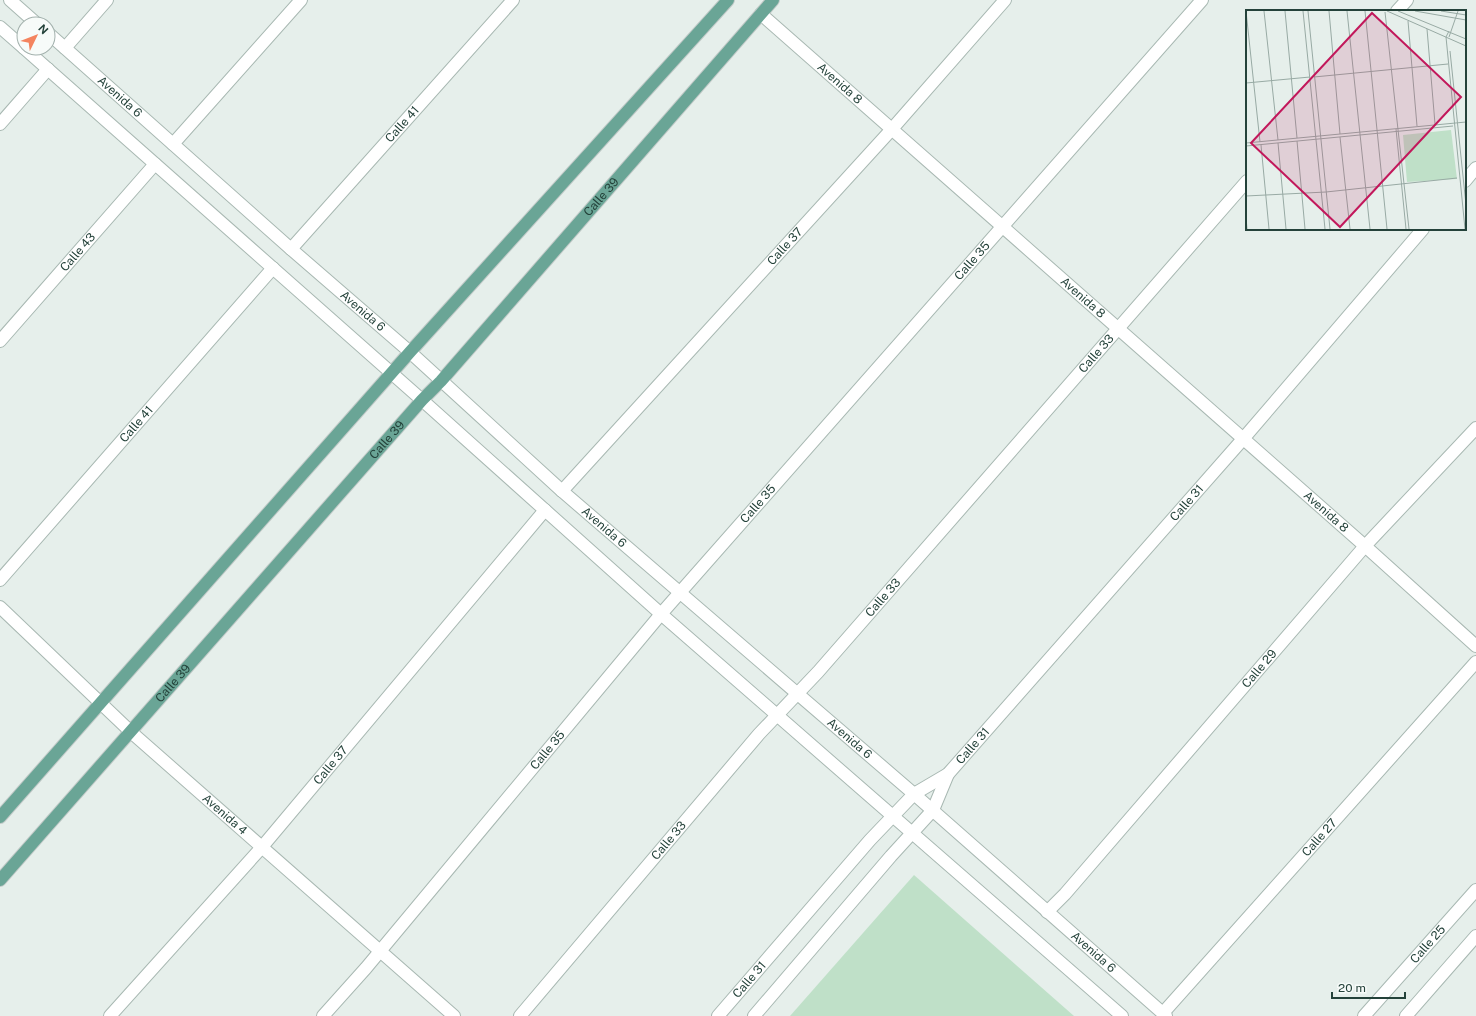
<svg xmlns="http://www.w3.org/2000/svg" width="1476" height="1016" font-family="'Public Sans',sans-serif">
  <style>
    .green { fill: #bfe0c8 }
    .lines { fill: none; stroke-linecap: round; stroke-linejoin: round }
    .minor-casing { stroke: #a8b8b2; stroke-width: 14 }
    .major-casing { stroke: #c2cac8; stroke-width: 14 }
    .minor { stroke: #fff; stroke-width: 12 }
    .major { stroke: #6aa596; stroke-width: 12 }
    .labels { text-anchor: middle; stroke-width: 4; stroke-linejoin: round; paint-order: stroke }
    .street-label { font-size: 12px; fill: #24423a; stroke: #f7fbf9 }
    .inset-road { fill: none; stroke: #98aaa4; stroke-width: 1 }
    .view { fill: #c2185b; fill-opacity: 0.15; stroke: #c2185b; stroke-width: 2 }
    .inset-edge { fill: none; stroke: #24423a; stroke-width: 2 }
  </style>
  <rect width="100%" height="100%" fill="#e6efeb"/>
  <path class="green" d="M914 875 1074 1016H790Z"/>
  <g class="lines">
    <g class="minor-casing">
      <g id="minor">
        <path d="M10 0 37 24"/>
        <path d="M1397 11 1407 0"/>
        <path id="s1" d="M761 14 1365 546 1476 646"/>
        <path d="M0 27 24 48"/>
        <path id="s2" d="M48 33 291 249 410 352 562 491 914 794 1166 1016"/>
        <path d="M24 48 422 400 661 614 1122 1016"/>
        <path d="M65 48 107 0"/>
        <path d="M0 124 48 69"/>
        <path d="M173 144 301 0"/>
        <path d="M1465 181 1476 168"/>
        <path id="s3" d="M291 249 513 0"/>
        <path id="s4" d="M0 341 155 164"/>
        <path id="s5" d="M562 491 892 129 1005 0"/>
        <path id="s6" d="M0 580 273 268"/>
        <path id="s7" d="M0 607 131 732 454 1016"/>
        <path id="s8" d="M1047 912 1065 894 1365 546 1476 428"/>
        <path id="s9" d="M1163 1013 1476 662"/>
        <path id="s10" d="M110 1016 262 847 545 510"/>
        <path id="s11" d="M323 1016 366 968 661 614 1202 0"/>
        <path id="s12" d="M520 1016 759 734 818 672 1247 181"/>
        <path id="s13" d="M718 1016 870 840 914 794 948 774 1243 439 1423 229"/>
        <path d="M754 1016 891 856 933 810 948 774"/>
        <path id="s14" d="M1364 1016 1476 890"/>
        <path d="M1406 1016 1476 936"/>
      </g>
    </g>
    <g class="major-casing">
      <g id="major">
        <path d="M0 817 410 352 728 0"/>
        <path id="s15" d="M0 880 422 400 441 381 773 0"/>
      </g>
    </g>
    <use href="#minor" class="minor"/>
    <use href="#major" class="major"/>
  </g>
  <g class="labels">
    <g class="street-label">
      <text dy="4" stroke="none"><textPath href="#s1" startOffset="105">Avenida 8</textPath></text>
      <text dy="4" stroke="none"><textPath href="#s2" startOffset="96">Avenida 6</textPath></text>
      <text dy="4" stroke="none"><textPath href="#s3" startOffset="167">Calle 41</textPath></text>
      <text dy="4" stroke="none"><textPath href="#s15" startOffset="910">Calle 39</textPath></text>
      <text dy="4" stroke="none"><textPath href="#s5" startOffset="331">Calle 37</textPath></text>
      <text dy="4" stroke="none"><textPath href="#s4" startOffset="118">Calle 43</textPath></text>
      <text dy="4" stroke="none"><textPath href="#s11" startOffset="996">Calle 35</textPath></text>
      <text dy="4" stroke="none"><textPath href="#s1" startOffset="429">Avenida 8</textPath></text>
      <text dy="4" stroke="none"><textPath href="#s2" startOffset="420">Avenida 6</textPath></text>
      <text dy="4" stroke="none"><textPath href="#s12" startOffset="878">Calle 33</textPath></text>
      <text dy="4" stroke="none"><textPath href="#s6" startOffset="207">Calle 41</textPath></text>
      <text dy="4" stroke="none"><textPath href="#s15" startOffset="586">Calle 39</textPath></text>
      <text dy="4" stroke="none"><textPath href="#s13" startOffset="697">Calle 31</textPath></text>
      <text dy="4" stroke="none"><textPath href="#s11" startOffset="672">Calle 35</textPath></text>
      <text dy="4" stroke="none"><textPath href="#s1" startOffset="753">Avenida 8</textPath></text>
      <text dy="4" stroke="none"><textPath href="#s2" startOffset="744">Avenida 6</textPath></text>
      <text dy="4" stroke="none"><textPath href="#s12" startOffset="554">Calle 33</textPath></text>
      <text dy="4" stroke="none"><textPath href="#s8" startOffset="323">Calle 29</textPath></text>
      <text dy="4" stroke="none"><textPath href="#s15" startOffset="262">Calle 39</textPath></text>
      <text dy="4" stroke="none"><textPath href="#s2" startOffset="1068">Avenida 6</textPath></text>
      <text dy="4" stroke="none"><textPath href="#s13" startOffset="373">Calle 31</textPath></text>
      <text dy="4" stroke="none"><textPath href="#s11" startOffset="348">Calle 35</textPath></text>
      <text dy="4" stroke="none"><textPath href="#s10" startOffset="334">Calle 37</textPath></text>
      <text dy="4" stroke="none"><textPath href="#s7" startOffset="306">Avenida 4</textPath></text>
      <text dy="4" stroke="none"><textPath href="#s9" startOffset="235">Calle 27</textPath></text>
      <text dy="4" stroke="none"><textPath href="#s12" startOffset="230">Calle 33</textPath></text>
      <text dy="4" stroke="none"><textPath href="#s14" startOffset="96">Calle 25</textPath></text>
      <text dy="4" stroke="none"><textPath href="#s2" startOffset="1392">Avenida 6</textPath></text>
      <text dy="4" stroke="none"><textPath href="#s13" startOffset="48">Calle 31</textPath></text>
    </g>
  </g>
  <g transform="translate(1246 10)">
    <rect width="220" height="220" fill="#e6efeb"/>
    <path d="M205 120 211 169 161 172 157 125Z" fill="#bfe0c8"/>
    <path class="inset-road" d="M0 1 14 132M18 1 32 130M39 1 51 128M57 1 79 219M62 1 84 219M83 1 94 124M101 1 124 219M119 1 141 219M141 1 220 36M152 1 220 29M169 1 220 10M195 1 220 5M139 2 163 219M162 11 171 116M181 19 189 114M203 21 200 27 219 219M203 27 212 1M204 41 220 195M68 67 202 54M0 73 64 67M150 119 160 219M94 127 104 219M51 131 59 219M0 133 220 112M32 133 40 219M15 135 23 219M0 136 207 116M0 186 80 182 211 168M0 207 1 219"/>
    <path class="view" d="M126 3 215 87 94 217 5 133Z"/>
    <rect width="220" height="220" class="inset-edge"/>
  </g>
  <g transform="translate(36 36) rotate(47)"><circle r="19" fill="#f7fbf9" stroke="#a3b1ad"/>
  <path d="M0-3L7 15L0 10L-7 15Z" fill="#f4845f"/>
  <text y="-6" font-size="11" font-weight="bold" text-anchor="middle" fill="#24423a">N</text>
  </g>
  <path d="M1332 992v6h73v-6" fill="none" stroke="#24423a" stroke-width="2"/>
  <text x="1338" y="992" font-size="12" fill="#24423a" stroke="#f7fbf9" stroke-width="3" paint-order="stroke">20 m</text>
</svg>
